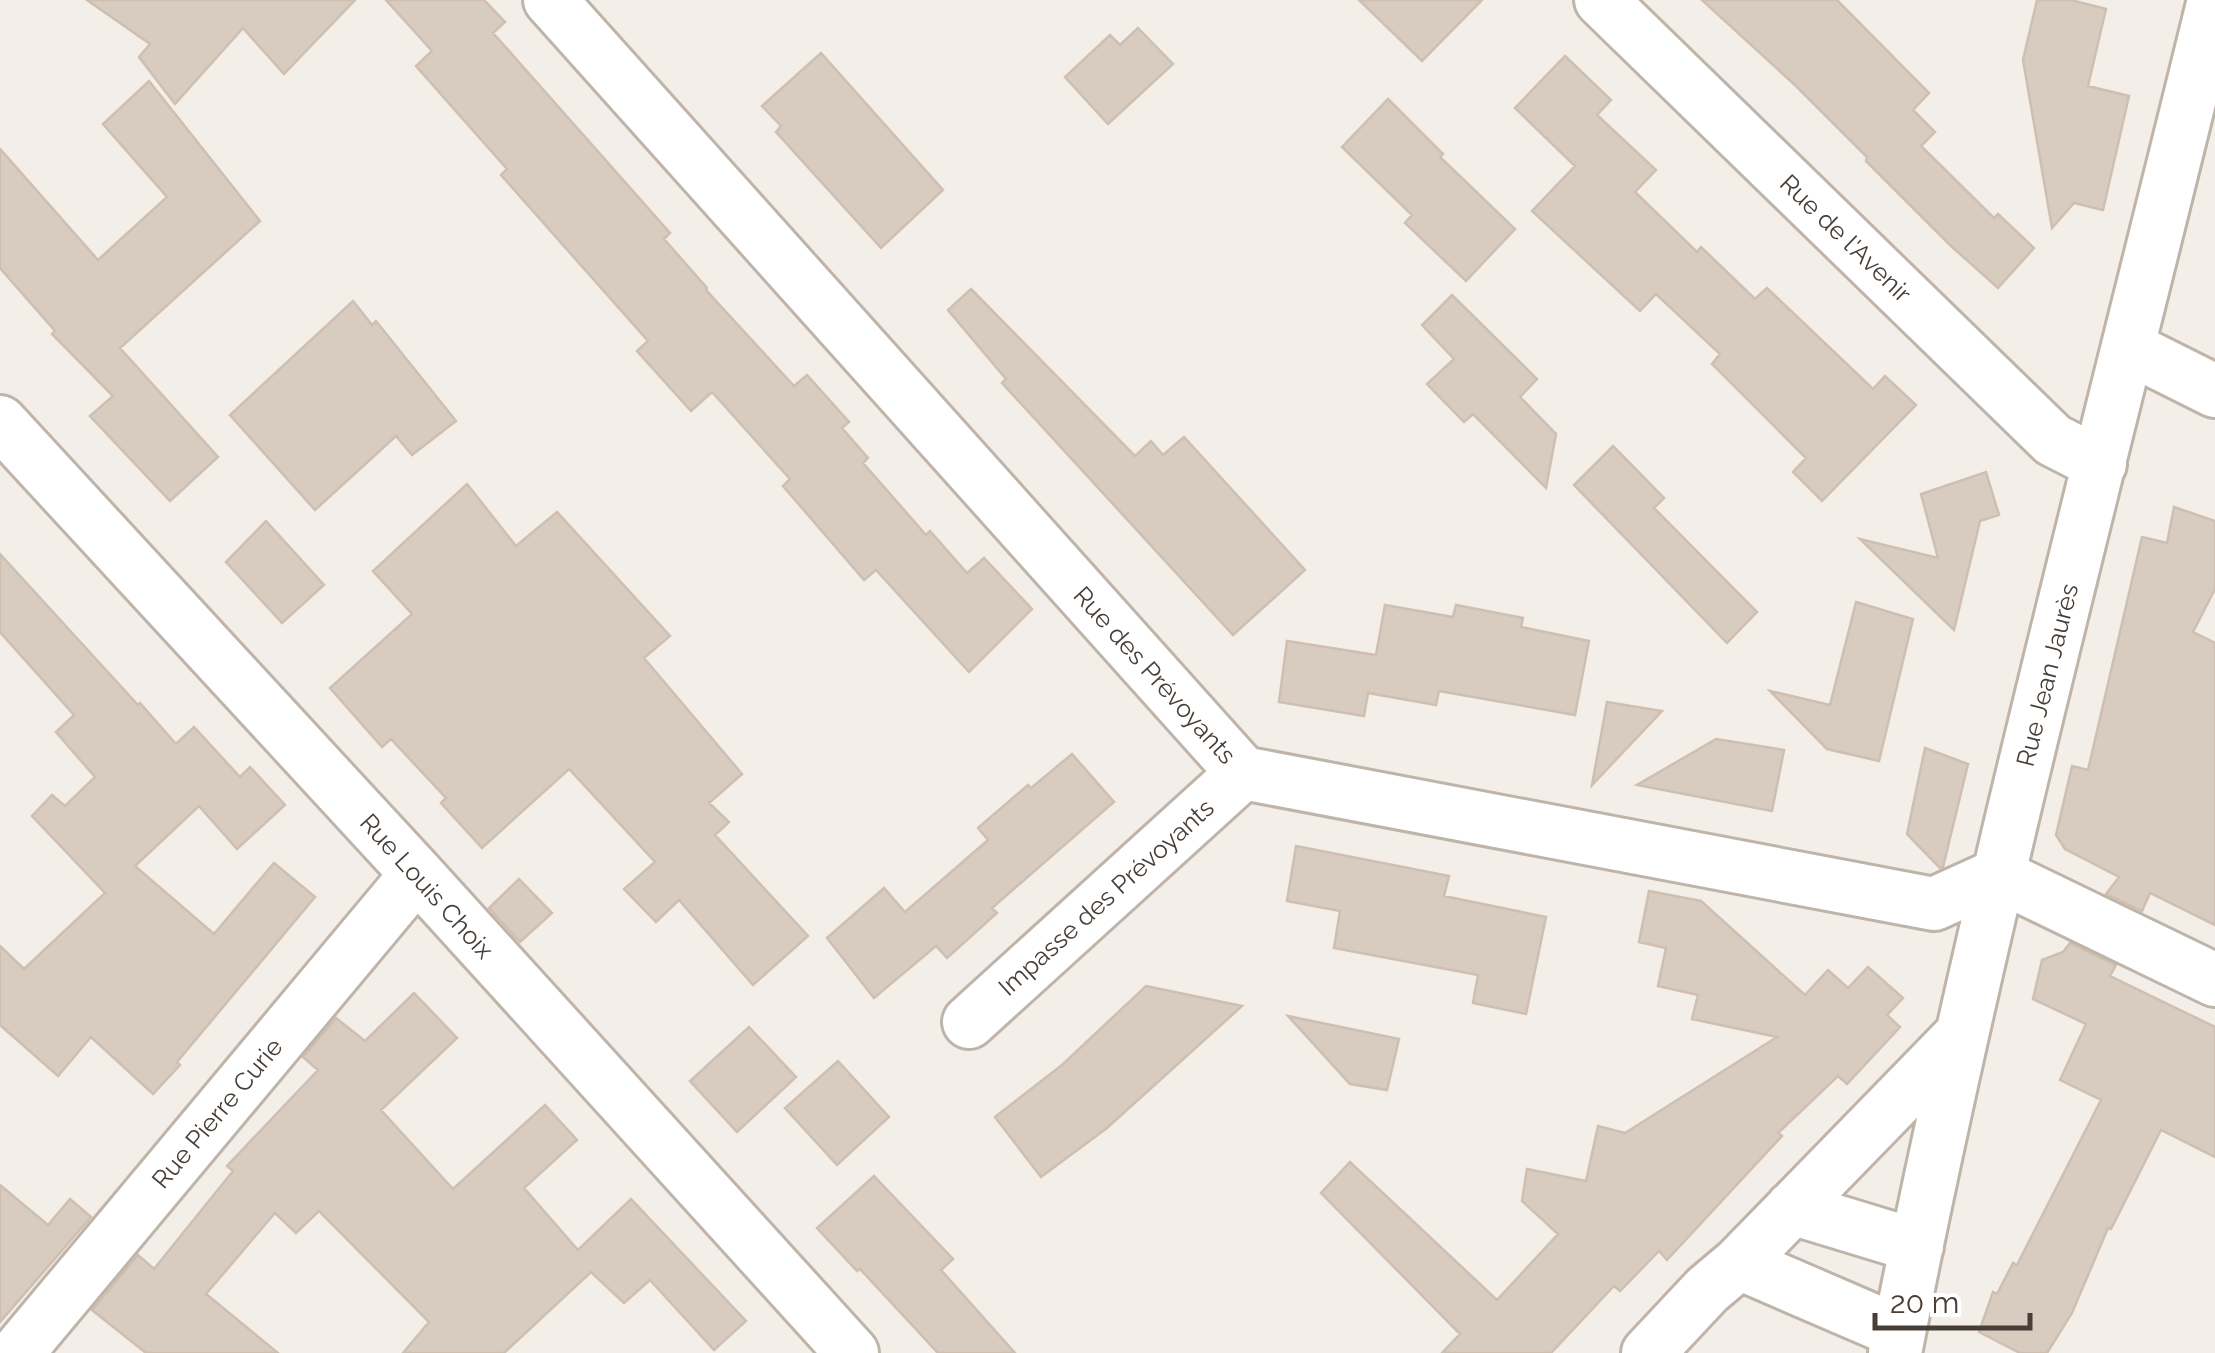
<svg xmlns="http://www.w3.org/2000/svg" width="2215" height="1353" font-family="Raleway,sans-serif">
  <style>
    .building { fill: #d8cbc0; stroke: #cfbfb1; stroke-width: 2.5 }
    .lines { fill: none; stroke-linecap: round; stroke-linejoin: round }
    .minor-casing { stroke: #bfb4aa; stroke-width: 58 }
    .minor { stroke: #fff; stroke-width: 52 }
    .labels { text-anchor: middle; stroke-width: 10; stroke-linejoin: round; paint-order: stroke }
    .street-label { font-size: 25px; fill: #463e37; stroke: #fff }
  </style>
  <rect width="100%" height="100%" fill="#f3eee8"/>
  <path class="building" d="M87 0H355L284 74 243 28 175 104 139 57 150 44Z
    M386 0H484L505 22 493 33 670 233 664 239 707 288 706 290 794 386 807 375 849 422 842 428 868 458 863 463 926 535 930 531 967 573 984 558 1032 609 969 672 876 570 864 580 783 486 790 479 712 392 691 411 637 351 648 341 501 175 507 169 416 66 432 51Z
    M1359 0H1482L1422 61Z
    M1702 0H1837L1929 93 1913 110 1935 132 1921 146 1994 218 1998 214 2034 248 1998 288 1951 246 1866 161 1867 157 1796 86Z
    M2037 0H2071L2106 9 2088 86 2129 96 2103 210 2074 203 2052 228 2023 60Z
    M1138 28 1173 64 1108 124 1065 77 1110 35 1120 45Z
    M821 53 943 190 881 248 776 132 781 126 762 106Z
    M1565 56 1611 100 1597 115 1656 170 1635 192 1697 252 1701 247 1755 299 1767 288 1873 389 1885 376 1916 405 1822 501 1793 472 1806 458 1712 364 1720 354 1656 294 1640 311 1532 211 1575 166 1515 108Z
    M149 81 260 221 120 348 218 457 170 501 90 416 113 396 52 334 55 331 0 268V149L98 260 167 197 103 124Z
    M1388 99 1443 154 1440 157 1515 229 1466 281 1405 223 1412 215 1342 147Z
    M971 289 1135 456 1151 441 1163 455 1184 437 1305 570 1233 635 1002 383 1006 379 948 310Z
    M1452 295 1537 379 1520 397 1556 434 1546 488 1473 414 1464 422 1427 384 1454 359 1422 325Z
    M353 301 372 325 376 321 456 421 412 455 396 436 315 510 230 415Z
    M1613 446 1664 498 1654 508 1757 612 1727 643 1574 485Z
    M1986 472 1999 515 1980 521 1954 630 1860 539 1938 558 1921 494Z
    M467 484 516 546 557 512 670 636 644 658 742 774 709 803 729 822 715 835 808 936 753 985 679 900 656 922 624 889 655 862 569 769 482 848 441 803 446 798 391 739 382 747 330 688 412 614 373 571Z
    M2174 507 2215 521V589L2193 632 2215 643V925L2150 893 2142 911 2106 894 2119 877 2065 849 2056 835 2072 766 2088 770 2142 537 2167 543Z
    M266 521 324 585 282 623 226 562Z
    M0 554 138 705 140 703 176 744 194 727 240 777 250 767 285 805 237 849 199 806 135 866 214 934 274 863 315 897 177 1062 180 1065 153 1094 91 1037 58 1076 0 1025V946L24 969 105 893 32 816 52 795 65 806 95 777 56 732 74 715 0 632Z
    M1856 602 1913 619 1879 761 1827 749 1770 691 1830 705Z
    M1385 605 1453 617 1456 605 1523 618 1521 627 1589 641 1575 715 1439 691 1436 705 1368 693 1364 716 1279 702 1287 641 1376 655Z
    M1607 702 1662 711 1592 785Z
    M1716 739 1784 750 1772 811 1637 785Z
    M1925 748 1968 764 1943 867 1940 868 1907 834Z
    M1072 754 1114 802 992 908 997 913 947 958 936 946 874 998 827 938 884 888 905 912 988 840 978 828 1028 785 1031 788Z
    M1296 846 1449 876 1444 896 1546 917 1526 1014 1473 1003 1478 975 1334 948 1340 911 1287 901Z
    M519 879 552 913 520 942 489 908Z
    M1649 891 1701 901 1805 995 1828 970 1848 988 1868 967 1903 998 1887 1015 1900 1027 1847 1084 1838 1076 1778 1133 1782 1136 1667 1260 1659 1251 1620 1291 1614 1286 1551 1353H1442L1460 1334 1321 1193 1350 1162 1497 1300 1558 1234 1522 1201 1527 1169 1586 1181 1598 1126 1625 1133 1777 1037 1692 1019 1698 995 1658 986 1666 948 1639 942Z
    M2070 943 2116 965 2110 976 2215 1027V1157L2161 1130 2111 1229 2108 1228 2072 1313 2047 1353H2020L1979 1332 1993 1292 1997 1294 2013 1263 2017 1265 2101 1100 2060 1080 2086 1024 2033 999 2042 960 2063 952Z
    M1146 986 1242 1006 1107 1128 1041 1177 995 1117 1062 1065Z
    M414 993 457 1038 381 1110 453 1189 545 1105 577 1140 524 1188 578 1250 631 1199 746 1321 714 1350 650 1280 624 1303 591 1272 504 1353H403L429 1322 319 1211 296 1233 275 1213 206 1294 278 1353H146L92 1310 138 1255 154 1269 233 1171 227 1166 318 1070 303 1057 336 1018 365 1041Z
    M1288 1016 1399 1039 1387 1090 1350 1084Z
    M749 1027 796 1077 737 1132 690 1081Z
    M838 1061 889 1117 837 1165 785 1108Z
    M874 1176 953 1259 941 1270 1015 1353H938L860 1269 857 1271 817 1228Z
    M0 1185 48 1225 70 1199 91 1217 0 1322Z"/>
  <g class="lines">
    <g class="minor-casing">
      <path id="minor" d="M550 0 1243 773 1934 904 1998 875 2215 980
        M1601 0 2053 440 2100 464
        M2129 348 2215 391
        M0 422 417 874 852 1353
        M969 1022 1243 773
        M1792 1208 1917 1246
        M1739 1263 1899 1332
        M17 1353 417 874
        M1648 1353 1707 1290 1739 1263 1962 1034
        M1895 1353C1984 898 2104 450 2214 0"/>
    </g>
    <use href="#minor" class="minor"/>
  </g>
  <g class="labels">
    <g class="street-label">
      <text transform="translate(1846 238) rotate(44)" y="9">Rue de l'Avenir</text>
      <text transform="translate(1155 675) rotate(48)" y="9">Rue des Prévoyants</text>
      <text transform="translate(2047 675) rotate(-76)" y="9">Rue Jean Jaurès</text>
      <text transform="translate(427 886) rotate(48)" y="9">Rue Louis Choix</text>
      <text transform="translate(1106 897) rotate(-42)" y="9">Impasse des Prévoyants</text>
      <text transform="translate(217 1113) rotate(-50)" y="9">Rue Pierre Curie</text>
    </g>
  </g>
  <path d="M1875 1313v15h155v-15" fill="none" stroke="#463e37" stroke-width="5"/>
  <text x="1890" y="1313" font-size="30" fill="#463e37" stroke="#ffffff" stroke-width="8" paint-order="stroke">20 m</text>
</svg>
